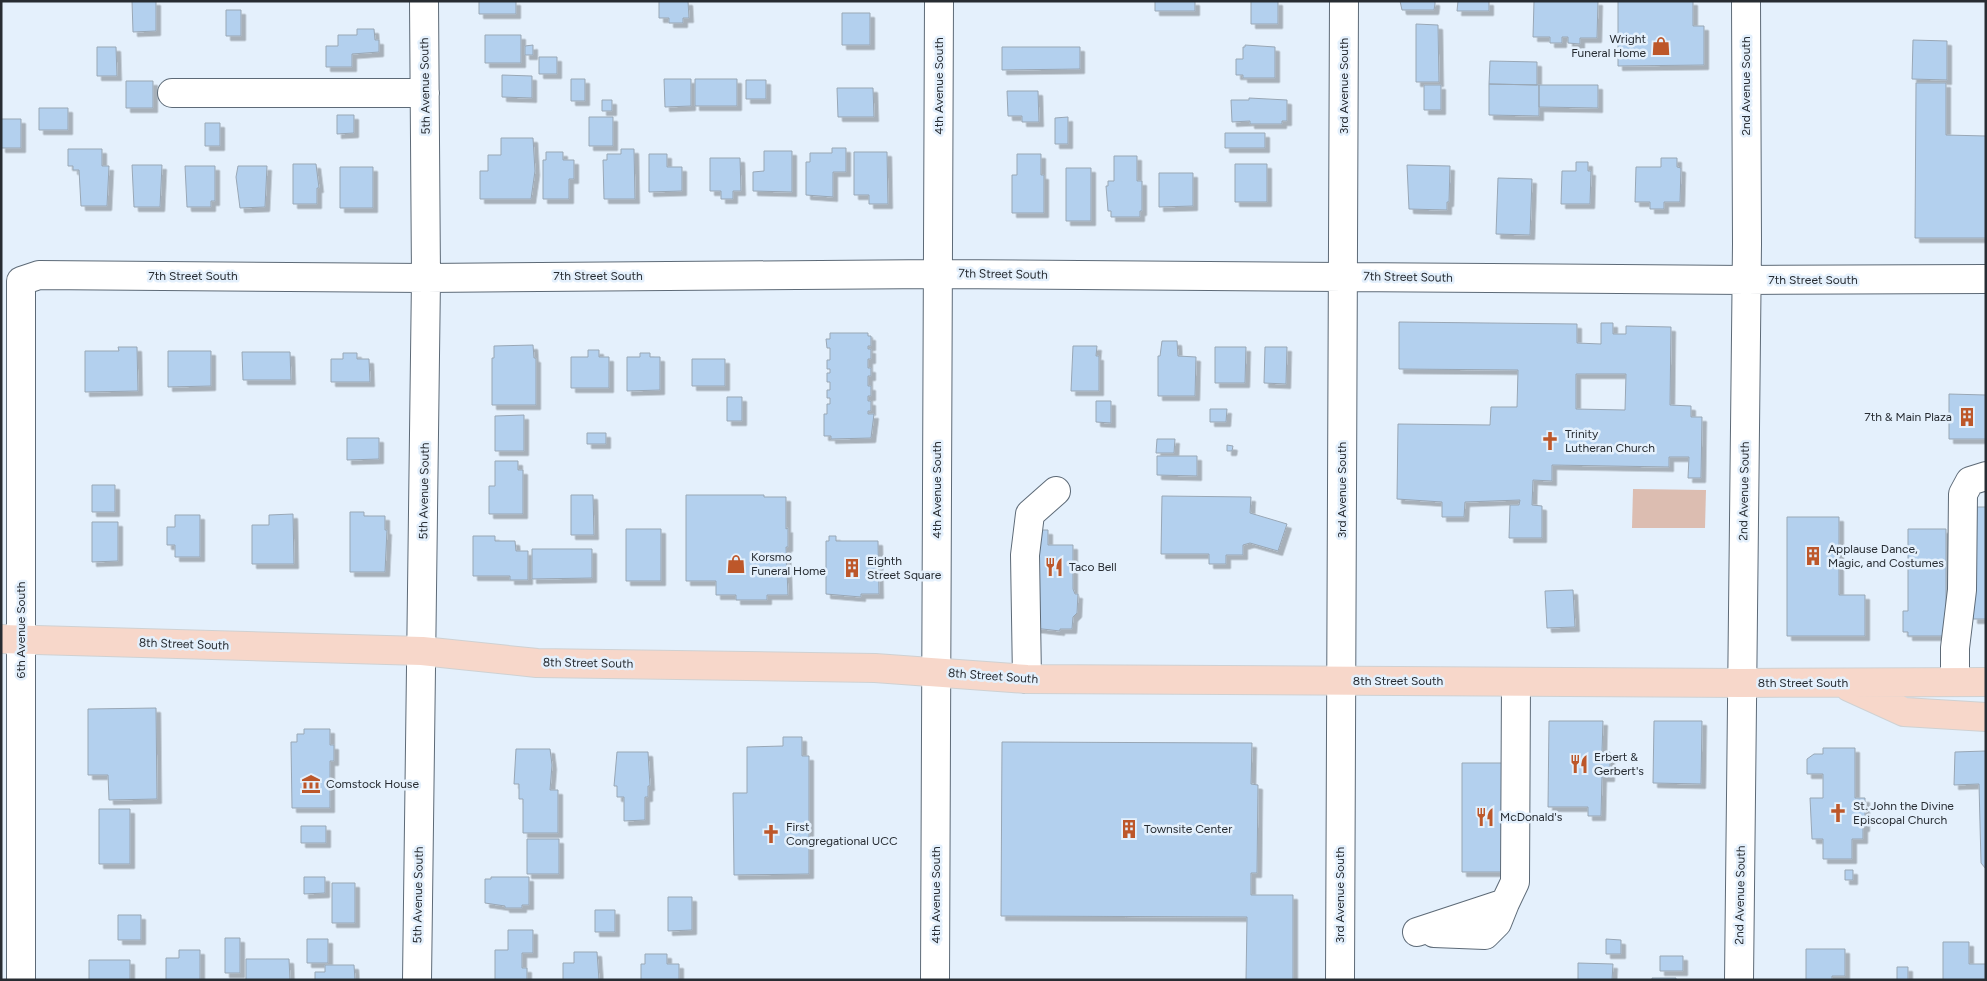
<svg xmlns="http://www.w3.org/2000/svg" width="1987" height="981" font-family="Figtree,sans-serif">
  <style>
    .green { fill: #dcbdb1 }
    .building { fill: #b3d0ee; stroke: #99a7b5; fill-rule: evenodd; filter: url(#shadow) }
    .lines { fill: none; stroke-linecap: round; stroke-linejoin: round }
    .minor-casing { stroke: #5d6a77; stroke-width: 30 }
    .major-casing { stroke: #cfd1d2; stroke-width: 30 }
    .minor { stroke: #fff; stroke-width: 28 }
    .major { stroke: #f7d7ca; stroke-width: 28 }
    .labels { text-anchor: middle; stroke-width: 5; stroke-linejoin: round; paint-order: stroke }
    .poi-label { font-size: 12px; fill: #272c32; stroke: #e4f0fc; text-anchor: start }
    .street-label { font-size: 12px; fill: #272c32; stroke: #e4f0fc }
  </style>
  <defs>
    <filter id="shadow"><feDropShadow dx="4.5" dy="4.5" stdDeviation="0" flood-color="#0004"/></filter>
  </defs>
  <rect width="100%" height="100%" fill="#e4f0fc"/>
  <path class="green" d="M1633 489 1706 490 1705 528H1632Z"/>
  <path class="building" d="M132 1H156V31L133 32Z
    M479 1H516V14H479Z
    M659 1H688L689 18H683V23H669V18H659Z
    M1155 1H1195V11H1155Z
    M1251 1H1278V24H1251Z
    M1400 1H1435V4L1434 10H1402Z
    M1458 1H1489V11H1457Z
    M1534 1H1598L1597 38H1580V44L1568 43V37H1562V43H1550V37H1533Z
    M1618 1H1693V26H1704V65L1618 66Z
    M226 10H241V36H226Z
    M842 13H870V45H842Z
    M1416 24 1438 25 1439 82H1416Z
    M357 29H374L375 40H379V52L352 54V67H326V46H338V35H357Z
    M485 35H521V63H485Z
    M1913 40 1947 41V80L1912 79Z
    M533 45V55H525V46Z
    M1245 45 1275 47V78H1243V75H1236V59H1243V47H1245Z
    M97 47H116L117 76H97Z
    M1002 47H1080V69L1002 70Z
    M539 57H557V74H539Z
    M1490 61 1537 62V85L1489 84Z
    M502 75 532 76V98L502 97Z
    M571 79H585V101H571Z
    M664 79H691V106L665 107Z
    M695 79H737V106H695Z
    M746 80H766V99H746Z
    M126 81H153V108H126Z
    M1916 83H1946V135L1986 136V238H1915Z
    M1489 84 1539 85V116L1489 115Z
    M1424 85H1441V110H1424Z
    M1539 85H1598V108L1539 107Z
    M837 88H873L874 117H838Z
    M1007 91H1038L1039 122H1022V116H1008Z
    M1249 98 1287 100V121H1282V124H1250V121L1232 122 1231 100H1249Z
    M602 100H612V111H602Z
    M39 108H68V130H39Z
    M337 115H354V133L337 134Z
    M589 117H613V146H589Z
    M1068 117V144H1055V118Z
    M1 119H21V148H1Z
    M205 123H220V146H205Z
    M1225 133H1265V148H1225Z
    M501 138H533L535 171 531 199H480V171H488V155H501Z
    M832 148H846V172H833V197L806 195V162H810V153H832Z
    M68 149H102V166H109L107 206H81L79 170H73V166H68Z
    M621 149H634L635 199H604L603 160H607V154H621Z
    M764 151H792V192L753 191V172L764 171Z
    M546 152H563V160H574V179H569V199H543V160H546Z
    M854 152H887L888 204H869V195H854Z
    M649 154H667V167H682V191L649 192Z
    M1017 154H1041V175H1044V213H1012V175H1017Z
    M1114 156H1137V181H1142V211H1140V217H1111V211H1108L1106 186H1108V181H1114Z
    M710 158H740L741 191H733V199H721V191H710Z
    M1661 158H1677V167L1681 168 1680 202H1664V209H1650V202H1635L1636 167H1661Z
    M1576 162H1588V171H1591L1590 204H1561L1562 171H1576Z
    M293 164H316L319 188H317V204H293Z
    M1235 164H1267V202H1235Z
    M132 165H162L160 207H134Z
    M1407 165 1450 166 1449 202H1447V210L1409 209Z
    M185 166H215V201H211V207H187Z
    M238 166H267L265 207 240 208 236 177Z
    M340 167H373V208H340Z
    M1066 168H1091V221H1066Z
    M1159 173H1193V206L1159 207Z
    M1498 178 1532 179 1530 235 1496 234Z
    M1399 322 1577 324V343L1601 344V323H1613V334H1626V326L1671 327 1670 405 1691 406V417H1702L1701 478H1688L1689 457H1669V467L1552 465V481L1533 480 1532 505 1542 506V538H1509L1510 505H1519L1520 500 1465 502 1464 517H1442V502L1397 499 1398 424 1490 425 1491 407H1517L1518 370 1399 369ZM1576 374H1626L1625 410 1576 409Z
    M830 333H868V336H871V346H868V349H871V359H868V368H871V376H868V386H871V396H868V401H871V411H868V414H874L871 438 831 439V436H824V414H827V404H830V398H827V390H830V382H827V373H830V369H827V360H830V348H827L826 339H830Z
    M1162 341H1177L1178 356 1196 357 1195 396H1158V356H1160Z
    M533 345 534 358H536V405H492V358H494V346Z
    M1073 346H1097L1096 356H1099V391H1071Z
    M118 347H137L138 391 85 392V351H119Z
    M1215 347H1246L1245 383H1215Z
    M1265 347H1287L1286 384 1264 383Z
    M588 350H599V357H609V388H571V357H588Z
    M168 351H211V386L168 387Z
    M242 352H290L291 380H243Z
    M343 353H357V359H369L370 382H331V359H343Z
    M640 353H650V357H660V390L627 391V357H640Z
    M692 359H725V386H692Z
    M1949 394 1986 395V439H1949Z
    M727 397H742V421H727Z
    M1096 401H1111V423L1096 422Z
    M1210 409H1227L1226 422H1210Z
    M524 415V451H495V416Z
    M587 433H606V444H587Z
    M347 438H379V459L347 460Z
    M1157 439H1175L1174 453H1156Z
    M1227 445 1233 446 1232 451H1227Z
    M1157 456H1197V476L1157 475Z
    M495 461H518V470H523V514H489V486H495Z
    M92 485H115V512H92Z
    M571 495H593L594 535H571Z
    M686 495H764V497H786V529L788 528V547H786L788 595H767V600H736V595H716V581H686Z
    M1162 496 1251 497 1250 513 1287 524 1278 551 1250 543 1243 545V555H1226V564H1209V554H1161Z
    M1973 507H1986V619H1973Z
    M350 512H364V516H385V530H387L385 572H350Z
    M293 514 294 564H252V525H269V515Z
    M175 515H200V557H175V545H167V527H175Z
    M1787 517H1839V595H1865V636H1787Z
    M92 522H118V561L92 562Z
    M626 529H661V581H626Z
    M1908 529H1946V636H1908V632H1903V611H1908Z
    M1038 530H1048V545H1073V589L1075 594H1078L1077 613 1073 617 1072 629H1060V631L1034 628Z
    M473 536H495V541H515L516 551H528V580H510V576H473Z
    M829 536H836V541H878L879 594H861V597L826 594V541H829Z
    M532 549H592V578L532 579Z
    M1573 590 1575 627 1547 628 1545 591Z
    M156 708 157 799 109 800 108 775H88V709Z
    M1549 721H1603L1602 752H1610V777H1602L1601 816H1588V807H1548Z
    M1654 721H1702L1701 784 1653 783Z
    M304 729H330V745H334V761H330V808H292L291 742H297V734H304Z
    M783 737H802V756H809V874L734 875 733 793H747V747L783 746Z
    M1002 742 1252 743 1251 784 1258 785 1257 873H1251V895H1293V980H1246L1247 917 1001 916Z
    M1823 748H1855V798H1865V827H1863V839H1852V859H1823V839H1812L1810 798H1823V774H1807V759L1814 754H1823Z
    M516 749H550L552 765 550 790H558V833H523V799H519V784H514Z
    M1986 751V869L1981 863 1979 784 1954 785 1955 752Z
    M617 752H648L650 786H648V797H645V820L624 821V797H617V786H614Z
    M1462 763H1508L1509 872H1462Z
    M99 809H130V864H99Z
    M301 826H326V843H301Z
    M527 839H559V874H527Z
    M1845 870H1853V880H1845Z
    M304 877H325V893L304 894Z
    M491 877H529V905H522V908H505V906L485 903V879H491Z
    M332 883H355V923H332Z
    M668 897H692V930L668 931Z
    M595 910H615V932H595Z
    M118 915H141V940H118Z
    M508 930H533V953H522V968H527V980H495V950H508Z
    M225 938H240V973H225Z
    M307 939H328V963H307Z
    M1606 939 1621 940V954H1606Z
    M1943 942H1969V964H1986V980H1943Z
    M1806 949H1845V976H1832V980H1806Z
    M179 950H200V980H166V958H179Z
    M574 952H597L599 980H563V963H574Z
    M645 954H667V964H679V980H641V964H645Z
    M1660 956H1683V971H1660Z
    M246 959H289L290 980H246Z
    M89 960H130V980H89Z
    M1578 963 1613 964 1612 980H1578Z
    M325 965H354L355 980H315V972H325Z
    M1897 967H1908V980H1897Z
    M1652 978H1676V980H1652Z"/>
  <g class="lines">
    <g class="minor-casing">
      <path id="minor" d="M172 93H425
        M1027 679 1025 555 1030 514 1056 491
        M1955 682V648L1962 590 1963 494 1970 481 1986 476
        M1417 932 1505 903 1515 882 1516 682
        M1434 933 1485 935 1497 923 1505 903
        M21 980V281L39 275 426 278 938 274 1746 280 1986 279
        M417 980 426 278 424 1
        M935 980 939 1
        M1340 980 1344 1
        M1739 980 1747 244 1746 1"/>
    </g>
    <g class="major-casing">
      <path id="major" d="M1 639 422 651 537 663 875 668 1027 679 1742 683 1986 682
        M1849 687 1904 712 1986 717"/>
    </g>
    <use href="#minor" class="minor"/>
    <use href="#major" class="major"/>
  </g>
  <defs>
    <g id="shop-bare" transform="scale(1.5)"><path d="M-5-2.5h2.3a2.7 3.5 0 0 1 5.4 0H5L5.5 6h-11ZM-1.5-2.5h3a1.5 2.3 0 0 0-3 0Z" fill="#bd572a" stroke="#e4f0fc" stroke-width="2.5" paint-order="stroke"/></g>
    <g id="building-bare" transform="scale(1.5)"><path d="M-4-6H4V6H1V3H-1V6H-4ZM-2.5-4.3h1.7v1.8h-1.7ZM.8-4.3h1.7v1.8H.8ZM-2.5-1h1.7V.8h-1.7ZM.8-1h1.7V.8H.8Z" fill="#bd572a" stroke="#e4f0fc" stroke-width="2.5" paint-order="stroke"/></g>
    <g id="church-bare" transform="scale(1.5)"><path d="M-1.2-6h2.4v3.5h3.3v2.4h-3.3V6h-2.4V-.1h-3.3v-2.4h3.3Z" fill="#bd572a" stroke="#e4f0fc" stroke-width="2.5" paint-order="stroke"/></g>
    <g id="restaurant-bare" transform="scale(1.5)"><path d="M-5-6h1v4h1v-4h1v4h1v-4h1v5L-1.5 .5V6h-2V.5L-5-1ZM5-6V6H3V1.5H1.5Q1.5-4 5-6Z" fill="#bd572a" stroke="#e4f0fc" stroke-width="2.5" paint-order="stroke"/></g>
    <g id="museum-bare" transform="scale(1.5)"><path d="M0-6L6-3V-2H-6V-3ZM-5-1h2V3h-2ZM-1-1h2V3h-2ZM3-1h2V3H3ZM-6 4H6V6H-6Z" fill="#bd572a" stroke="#e4f0fc" stroke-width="2.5" paint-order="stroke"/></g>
  </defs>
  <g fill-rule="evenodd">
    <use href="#shop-bare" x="1661" y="46"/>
    <use href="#building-bare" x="1967" y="417"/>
    <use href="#church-bare" x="1550" y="441"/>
    <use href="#building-bare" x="1813" y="556"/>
    <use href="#shop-bare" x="736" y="564"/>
    <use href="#restaurant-bare" x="1054" y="567"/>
    <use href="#building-bare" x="852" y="568"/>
    <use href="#restaurant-bare" x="1579" y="764"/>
    <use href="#museum-bare" x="311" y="784"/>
    <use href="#church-bare" x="1838" y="813"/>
    <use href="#restaurant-bare" x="1485" y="817"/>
    <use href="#building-bare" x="1129" y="829"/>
    <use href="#church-bare" x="771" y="834"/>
  </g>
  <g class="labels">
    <g class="poi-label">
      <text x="1646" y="43" text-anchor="end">Wright<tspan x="1646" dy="14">Funeral Home</tspan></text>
      <text x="1952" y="421" text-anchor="end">7th &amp; Main Plaza</text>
      <text x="1565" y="438">Trinity<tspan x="1565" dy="14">Lutheran Church</tspan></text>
      <text x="1828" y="553">Applause Dance,<tspan x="1828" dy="14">Magic, and Costumes</tspan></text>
      <text x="751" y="561">Korsmo<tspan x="751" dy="14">Funeral Home</tspan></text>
      <text x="867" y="565">Eighth<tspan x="867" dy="14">Street Square</tspan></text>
      <text x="1069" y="571">Taco Bell</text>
      <text x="1594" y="761">Erbert &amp;<tspan x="1594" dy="14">Gerbert's</tspan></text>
      <text x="326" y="788">Comstock House</text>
      <text x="1853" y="810">St. John the Divine<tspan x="1853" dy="14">Episcopal Church</tspan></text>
      <text x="1500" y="821">McDonald's</text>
      <text x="786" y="831">First<tspan x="786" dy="14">Congregational UCC</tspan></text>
      <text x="1144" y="833">Townsite Center</text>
    </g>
    <g class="street-label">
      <text transform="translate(425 86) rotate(-91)" y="4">5th Avenue South</text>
      <text transform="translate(939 86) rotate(-90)" y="4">4th Avenue South</text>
      <text transform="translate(1344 86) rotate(-90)" y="4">3rd Avenue South</text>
      <text transform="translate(1746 86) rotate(-90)" y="4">2nd Avenue South</text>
      <text transform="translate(1003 274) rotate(1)" y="4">7th Street South</text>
      <text x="193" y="280">7th Street South</text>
      <text x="598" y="280">7th Street South</text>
      <text transform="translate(1408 277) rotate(1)" y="4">7th Street South</text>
      <text x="1813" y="284">7th Street South</text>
      <text transform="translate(937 490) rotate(-90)" y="4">4th Avenue South</text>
      <text transform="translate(1342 490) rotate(-90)" y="4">3rd Avenue South</text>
      <text transform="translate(424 491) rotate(-89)" y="4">5th Avenue South</text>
      <text transform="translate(1744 491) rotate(-89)" y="4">2nd Avenue South</text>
      <text transform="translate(21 630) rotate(-90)" y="4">6th Avenue South</text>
      <text transform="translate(184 644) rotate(2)" y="4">8th Street South</text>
      <text transform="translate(588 663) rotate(1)" y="4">8th Street South</text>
      <text transform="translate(993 676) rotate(4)" y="4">8th Street South</text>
      <text x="1398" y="685">8th Street South</text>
      <text x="1803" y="687">8th Street South</text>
      <text transform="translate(418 895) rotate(-89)" y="4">5th Avenue South</text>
      <text transform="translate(936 895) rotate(-90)" y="4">4th Avenue South</text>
      <text transform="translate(1340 895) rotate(-90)" y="4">3rd Avenue South</text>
      <text transform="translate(1740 895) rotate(-89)" y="4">2nd Avenue South</text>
    </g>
  </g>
  <rect width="1987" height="981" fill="none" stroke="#272c32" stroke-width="5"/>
</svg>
